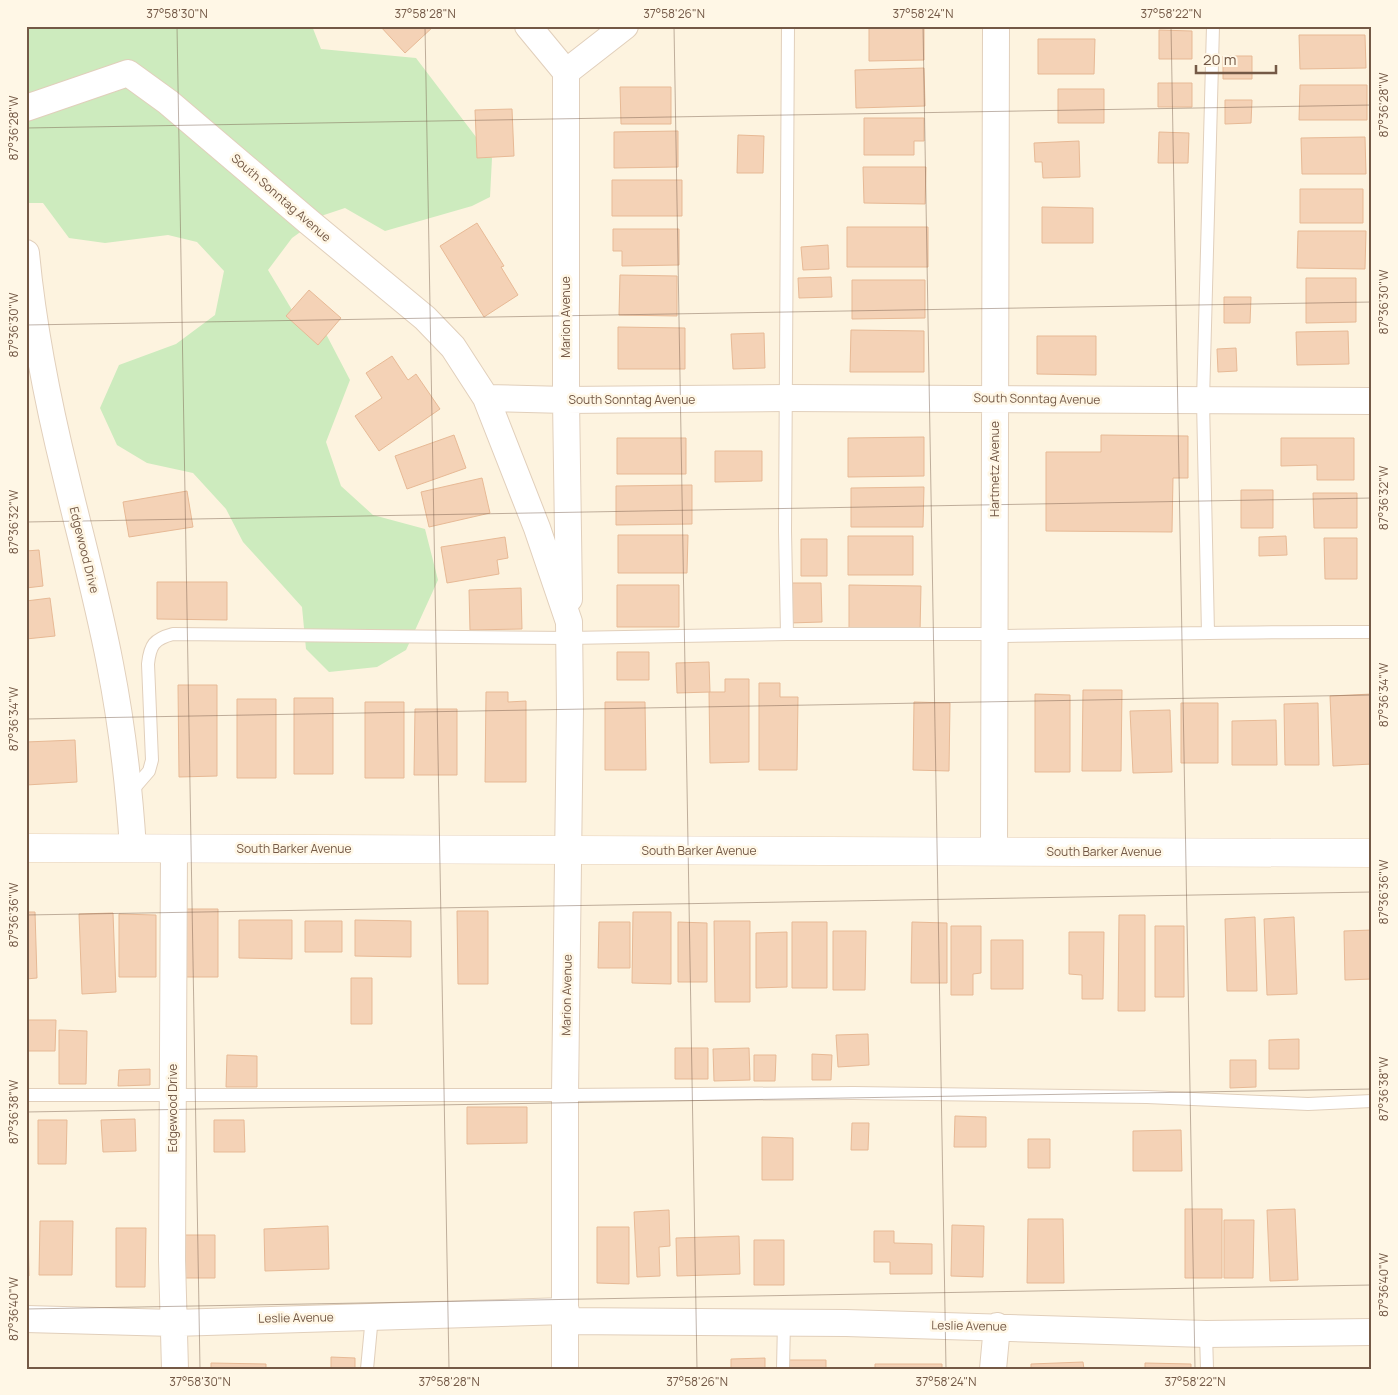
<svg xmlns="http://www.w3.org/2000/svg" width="1398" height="1395" font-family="Manrope,sans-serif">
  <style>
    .green { fill: #cdebbe }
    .building { fill: #f4d2b6; stroke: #e7b995 }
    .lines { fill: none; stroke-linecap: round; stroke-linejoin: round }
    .service-casing { stroke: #e1cfbb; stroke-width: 14 }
    .minor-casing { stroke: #e1cfbb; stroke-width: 28 }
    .secondary-casing { stroke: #e7d1b9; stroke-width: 29 }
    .service { stroke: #fff; stroke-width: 12 }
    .minor { stroke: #fff; stroke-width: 26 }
    .secondary { stroke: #fff; stroke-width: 28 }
    .ticks { fill: none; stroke: #745946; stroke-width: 1; stroke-opacity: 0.45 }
    .labels { text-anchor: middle; stroke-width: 5; stroke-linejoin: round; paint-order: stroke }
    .street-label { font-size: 12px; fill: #745946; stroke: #fff7e6 }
    .neatline { fill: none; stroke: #745946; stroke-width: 2 }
    .ticks-label { font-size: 12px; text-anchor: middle; fill: #745946 }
  </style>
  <rect width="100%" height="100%" fill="#fdf3df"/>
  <path class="green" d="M26 26H312L321 49 416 58 492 158 490 197 472 206 385 231 345 208 324 215 292 238 268 270 292 310 326 334 350 380 326 442 341 486 373 515 425 529 438 580 406 650 377 667 329 672 306 649 302 607 243 542 226 509 193 473 147 463 117 445 100 408 119 365 176 344 215 315 224 271 197 242 168 235 105 243 69 238 43 203H26Z"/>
  <path class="building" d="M380 26H434L405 53Z
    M869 27H924V60L869 61Z
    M1159 30 1192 31V59H1159Z
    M1299 35H1365L1366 68 1300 69Z
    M1038 39H1095L1094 74H1038Z
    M1223 56H1252V79H1223Z
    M924 68 925 106 856 108 855 70Z
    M1158 83H1192V107H1158Z
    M1300 85H1367V120H1299Z
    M620 87H671V124H621Z
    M1058 89H1104V123H1058Z
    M1225 100H1252L1251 123 1225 124Z
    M512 109 514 156 477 158 475 110Z
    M864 118H924V141H914V155H864Z
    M678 131V167L614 168V132Z
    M1159 132 1189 133 1188 163H1158Z
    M738 135 764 136 763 173H737Z
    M1365 137 1366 174H1302L1301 138Z
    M1079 141 1080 177 1043 178 1042 162H1035L1034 143Z
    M863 167H926L925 204 864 203Z
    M612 180H682V216H612Z
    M1300 189H1363V223H1300Z
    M1042 207 1093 208V243H1042Z
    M477 223 504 266 501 267 518 295 484 317 440 246Z
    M847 227H928V267H847Z
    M613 229H679V265L622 266V251H613Z
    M1298 231H1366L1365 269 1297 268Z
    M828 245 829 269 803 270 801 247Z
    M620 275 677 276V316L619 315Z
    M831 277 832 297 799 298 798 278Z
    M1306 278H1356V322L1306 323Z
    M852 280H925V318L852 319Z
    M309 290 341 318 318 345 286 316Z
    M1224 297H1251L1250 323H1224Z
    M618 327 685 328V369H618Z
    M851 330 924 331V372H850Z
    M1348 331 1349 364 1297 365 1296 332Z
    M764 333 765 368 733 369 731 334Z
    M1037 336H1096V375L1037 374Z
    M1236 348 1237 371 1218 372 1217 349Z
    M392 356 408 380 416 374 440 409 379 451 355 416 382 398 366 373Z
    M454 435 466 468 407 489 395 456Z
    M1101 435 1188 436V478H1173L1172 532 1046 531V452H1101Z
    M924 437V476L848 477V438Z
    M617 438H686V474H617Z
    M1281 438H1354V480H1317V465L1281 466Z
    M715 451H762V481L715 482Z
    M482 478 490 513 429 527 421 492Z
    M692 485V524L616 525V486Z
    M924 487 923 527H851V488Z
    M1241 490H1273V528H1241Z
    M187 491 193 527 129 537 123 502Z
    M1313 493H1357V528H1314Z
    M618 535H688L687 573H618Z
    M848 536H913V575H848Z
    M1286 536 1287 555 1259 556V537Z
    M505 537 508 558 497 560 499 574 447 583 441 547Z
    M1324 538H1357V579H1325Z
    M801 539H827V576H801Z
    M39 550 43 586 26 588V551Z
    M157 582H227V620L157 619Z
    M789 583H821L822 622 789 623Z
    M617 585H679V627H617Z
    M849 585 921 586 920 632 849 631Z
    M521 588 522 629 470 630 469 590Z
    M50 598 55 636 26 639V601Z
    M617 652H649V680H617Z
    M709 662 710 692 677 693 676 663Z
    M725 679H749V762L710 763 709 692H725Z
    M759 683H780V697H798L797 770H759Z
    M178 685H217V776L179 777Z
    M1083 690H1122L1121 771H1082Z
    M486 692H508V702L526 701V782H485Z
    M1035 694 1070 695V772H1035Z
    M1372 694V764L1333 766 1330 696Z
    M294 698H333V774H294Z
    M237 699H276V778H237Z
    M365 702H404V778H365Z
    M605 702H645L646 770H605Z
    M914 702 950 703 949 771 913 770Z
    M1181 703H1218V763H1181Z
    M1318 703 1319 765H1285L1284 704Z
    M415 709H457V775H414Z
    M1170 710 1172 772 1133 773 1130 711Z
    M1276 720 1277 765H1232V721Z
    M75 740 77 782 26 785V742Z
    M186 909H218V977H186Z
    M457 911H488V984H458Z
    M26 912H35L37 978 26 979Z
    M633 912H671V984L632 983Z
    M113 913 116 992 82 994 79 914Z
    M119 914 156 915V977H119Z
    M1119 915H1145V1011H1118Z
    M1255 917 1257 991H1227L1225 919Z
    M1294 917 1297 994 1267 995 1264 919Z
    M239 920H292V959L239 958Z
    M355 920 411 921V957L355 956Z
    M305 921H342V952H305Z
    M714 921H750V1002H715Z
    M599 922H630V968H598Z
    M678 922 707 923V982H678Z
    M792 922H827V988H792Z
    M912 922 947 923V983H911Z
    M951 926H981V973L973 974V995H951Z
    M1155 926H1184V997H1155Z
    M1372 930V979L1345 980 1344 931Z
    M833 931H866L865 990H833Z
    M787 932V987L756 988V933Z
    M1069 932H1104L1103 999H1082V975L1069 974Z
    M991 940H1023V989H991Z
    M351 978H372V1024H351Z
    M28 1020H56L55 1051H27Z
    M59 1030 87 1031 86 1084H59Z
    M868 1034 869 1065 838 1067 836 1035Z
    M1299 1039V1069H1269V1040Z
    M675 1048H708V1079H675Z
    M749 1048 750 1080 714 1081 713 1049Z
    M812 1054 832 1055 831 1080H812Z
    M227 1055 257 1056V1087H226Z
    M754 1055H776L775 1081H754Z
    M1230 1060H1256V1087L1230 1088Z
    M150 1069V1085L118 1086 119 1070Z
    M467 1107H527V1143L467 1144Z
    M955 1116 986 1117V1147H954Z
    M135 1119 136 1151 103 1152 101 1120Z
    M38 1120H67L66 1164H38Z
    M214 1120H244L245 1152H214Z
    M852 1123H869L868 1150H851Z
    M1181 1130 1182 1171H1133V1131Z
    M762 1137 793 1138V1180H762Z
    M1028 1139H1050V1168H1028Z
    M1185 1209H1222V1278H1185Z
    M1295 1209 1298 1280 1270 1281 1267 1210Z
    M669 1210 670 1246 659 1247 660 1276 637 1277 634 1212Z
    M1028 1219H1063L1064 1283H1027Z
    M1224 1220H1254L1253 1278H1224Z
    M40 1221H73L72 1275H39Z
    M952 1225 984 1226 983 1277 951 1276Z
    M328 1226 329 1269 265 1271 264 1229Z
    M597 1227H629V1284L597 1283Z
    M116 1228H146L145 1287H116Z
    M26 1229H28L29 1276H26Z
    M874 1231H894V1243L932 1244V1274H890V1262H874Z
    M183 1235H215V1278H183Z
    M739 1236 740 1274 677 1276 676 1238Z
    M754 1240H784V1285H754Z
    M331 1357 355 1358V1369H331Z
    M765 1358V1369H731V1359Z
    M786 1360H826V1369H786Z
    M1083 1362 1084 1369H1031V1364Z
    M211 1363 266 1364V1369H211Z
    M1145 1363 1191 1364V1369H1145Z
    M875 1364H942V1369H875Z"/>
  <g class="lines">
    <g class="service-casing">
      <path id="service" d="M1208 633 1203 401 1213 26
        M787 634 785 531 788 26
        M994 636C1120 635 1246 631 1372 632
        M130 793 149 771 152 760 148 664C150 645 154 639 173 634L569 638 787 634H995
        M26 1095H565L853 1093 1147 1097 1308 1104 1372 1101
        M1206 1334 1207 1369
        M367 1369 372 1316
        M783 1369 784 1322"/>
    </g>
    <g class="minor-casing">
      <path id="minor" d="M528 26 566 72V400L569 599
        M566 72 625 26
        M26 108 128 73 168 102 309 222 425 318 453 347 486 398 537 528 569 622 570 708 565 1095V1369
        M26 253C33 328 48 403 66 476 81 539 98 601 110 664 122 725 129 786 133 848
        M486 398 566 400 787 398 1372 401
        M174 848 172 1260 175 1369
        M994 852 996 26
        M26 1319 174 1323 566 1311
        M566 1321 846 1323 1206 1334 1372 1332
        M993 1369 997 1326"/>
    </g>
    <g class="secondary-casing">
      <path id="secondary" d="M26 848 1372 853"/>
    </g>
    <use href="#service" class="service"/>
    <use href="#minor" class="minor"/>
    <use href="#secondary" class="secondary"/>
  </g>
  <path class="ticks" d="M177 26 200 1369M425 26 449 1369M674 26 697 1369M923 26 946 1369M1171 26 1195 1369M26 128 1372 105M26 325 1372 302M26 522 1372 498M26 719 1372 695M26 915 1372 892M26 1112 1372 1089M26 1309 1372 1285"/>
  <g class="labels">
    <g class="street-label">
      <text transform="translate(281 198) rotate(41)" y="4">South Sonntag Avenue</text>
      <text transform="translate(566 317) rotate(-90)" y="4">Marion Avenue</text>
      <text transform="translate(1037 399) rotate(1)" y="4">South Sonntag Avenue</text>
      <text x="632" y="404">South Sonntag Avenue</text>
      <text transform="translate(995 469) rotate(-90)" y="4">Hartmetz Avenue</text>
      <text transform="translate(84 550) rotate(76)" y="4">Edgewood Drive</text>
      <text x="294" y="853">South Barker Avenue</text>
      <text x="699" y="855">South Barker Avenue</text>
      <text x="1104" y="856">South Barker Avenue</text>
      <text transform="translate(567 995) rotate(-89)" y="4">Marion Avenue</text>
      <text transform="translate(173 1108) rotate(-90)" y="4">Edgewood Drive</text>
      <text transform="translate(296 1318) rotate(-1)" y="4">Leslie Avenue</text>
      <text transform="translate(969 1326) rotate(1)" y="4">Leslie Avenue</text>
    </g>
  </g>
  <rect width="1398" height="1395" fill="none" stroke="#fff7e6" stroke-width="55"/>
  <path d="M1196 65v8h80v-8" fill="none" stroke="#745946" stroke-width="2.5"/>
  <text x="1203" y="65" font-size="15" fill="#745946" stroke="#fff7e6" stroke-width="4" paint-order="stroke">20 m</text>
  <rect x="28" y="28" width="1342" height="1340" class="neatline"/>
  <g class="ticks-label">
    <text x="177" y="18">37°58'30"N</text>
    <text x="425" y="18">37°58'28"N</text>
    <text x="674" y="18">37°58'26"N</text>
    <text x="923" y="18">37°58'24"N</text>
    <text x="1171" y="18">37°58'22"N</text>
    <text transform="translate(1384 105) rotate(-90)" y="4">87°36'28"W</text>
    <text transform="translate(14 128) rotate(-90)" y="4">87°36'28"W</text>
    <text transform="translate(1384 302) rotate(-90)" y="4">87°36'30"W</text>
    <text transform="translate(14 325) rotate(-90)" y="4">87°36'30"W</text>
    <text transform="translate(1384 498) rotate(-90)" y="4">87°36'32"W</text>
    <text transform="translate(14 522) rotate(-90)" y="4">87°36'32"W</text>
    <text transform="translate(1384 695) rotate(-90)" y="4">87°36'34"W</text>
    <text transform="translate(14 719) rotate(-90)" y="4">87°36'34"W</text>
    <text transform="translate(1384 892) rotate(-90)" y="4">87°36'36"W</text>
    <text transform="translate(14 915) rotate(-90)" y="4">87°36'36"W</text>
    <text transform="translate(1384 1089) rotate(-90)" y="4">87°36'38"W</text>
    <text transform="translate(14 1112) rotate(-90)" y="4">87°36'38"W</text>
    <text transform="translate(1384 1285) rotate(-90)" y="4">87°36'40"W</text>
    <text transform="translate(14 1309) rotate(-90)" y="4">87°36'40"W</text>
    <text x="200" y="1386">37°58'30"N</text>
    <text x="449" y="1386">37°58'28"N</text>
    <text x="697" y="1386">37°58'26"N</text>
    <text x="946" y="1386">37°58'24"N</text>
    <text x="1195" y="1386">37°58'22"N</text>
  </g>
</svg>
